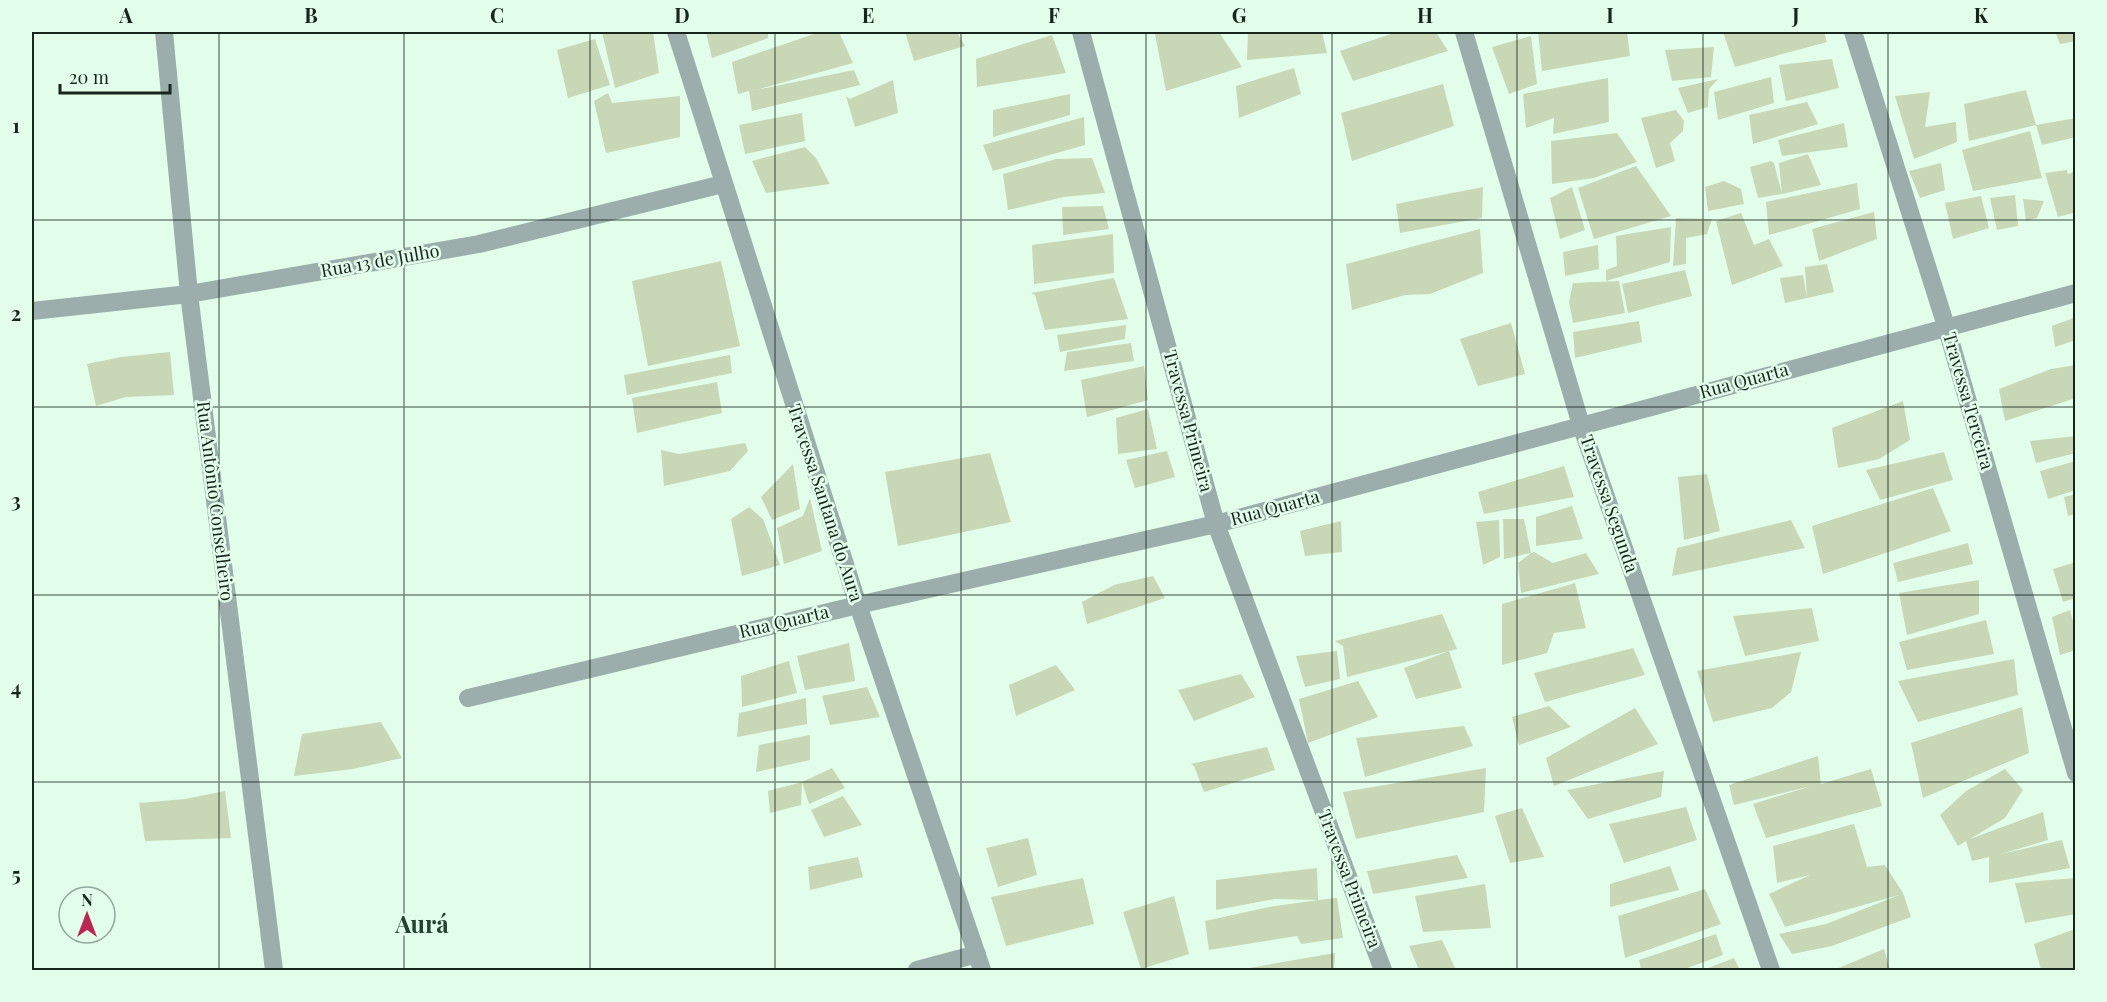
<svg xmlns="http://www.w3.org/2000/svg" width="2107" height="1002" font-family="'Playfair Display',serif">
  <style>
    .building { fill: #c8d7b6 }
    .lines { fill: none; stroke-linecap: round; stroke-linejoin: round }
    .minor { stroke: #9baeab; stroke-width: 18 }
    .grid { fill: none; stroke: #18251d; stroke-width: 1.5; stroke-opacity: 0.55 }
    .labels { text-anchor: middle; stroke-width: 5; stroke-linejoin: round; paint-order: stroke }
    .street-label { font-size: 18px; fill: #18251d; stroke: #e2feeb }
    .district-label { font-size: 24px; font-weight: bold; fill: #244230; stroke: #e2feeb }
    .neatline { fill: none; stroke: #18251d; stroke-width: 2 }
    .grid-label { font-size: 20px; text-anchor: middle; font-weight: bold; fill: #18251d }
  </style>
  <rect width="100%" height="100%" fill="#e2feeb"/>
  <path class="building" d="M602 32H653L659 73 615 88Z
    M706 32H768V38L712 58Z
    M820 32H839L853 63 756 90 854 70 860 85 752 111 749 91 738 94 732 62Z
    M905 32H957L965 46 914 61Z
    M1219 32 1242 67 1166 91 1155 34Z
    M1248 32H1322L1327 53 1247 60Z
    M1397 32H1436L1448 51 1353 81 1340 51Z
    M1538 32H1627L1630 56 1542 71Z
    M1723 32H1824L1827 42 1735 67Z
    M2055 32H2076V41L2060 44Z
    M1052 35 1066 73 977 87 976 59Z
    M1531 36 1537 84 1509 94 1492 47Z
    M595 39 610 85 568 98 557 50Z
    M1714 47 1711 77 1672 81 1665 50Z
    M1832 59 1839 88 1786 101 1779 65Z
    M1294 68 1301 94 1239 118 1236 86Z
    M1771 77 1774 103 1718 120 1714 92Z
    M1608 78 1609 122 1553 134 1554 118 1526 128 1523 94Z
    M1718 79 1709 89 1708 107 1688 113 1678 88Z
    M893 80 898 113 855 127 846 96 850 99Z
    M1443 84 1454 126 1352 161 1341 113Z
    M2026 90 2036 125 2076 118V137L2042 145 2036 125 1969 141 1964 104Z
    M1930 92 1925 127 1956 122 1957 142 1914 159 1895 96Z
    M608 93 612 103 680 96V137L606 153 594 101Z
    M1070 94V115L993 137V110Z
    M1807 102 1818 124 1753 144 1749 115Z
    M1676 110 1684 121 1683 131 1670 143 1675 161 1656 168 1641 118Z
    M802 113 805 141 745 154 739 125Z
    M1084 117 1085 145 993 171 983 145Z
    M1844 123 1848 147 1782 156 1778 140Z
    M2030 131 2042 178 1973 191 1962 150Z
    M1617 133 1637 162 1594 178 1552 184 1551 141Z
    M805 147 816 158 830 184 766 193 752 161Z
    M1808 154 1821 185 1782 194 1779 163Z
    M1092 158 1105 193 1064 197 1008 210 1003 174 1056 159Z
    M1771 161 1774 163 1782 194 1758 198 1750 167Z
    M1941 163 1945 190 1920 198 1909 171Z
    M1636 166 1671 216 1594 239 1578 188Z
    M2067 170 2068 174 2076 171V212L2058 217 2045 173Z
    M1724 181 1741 189 1744 204 1708 211 1705 187Z
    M1857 183 1860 209 1769 235 1766 202Z
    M1483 187 1482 218 1400 233 1396 204Z
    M1572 187 1585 230 1560 239 1550 198Z
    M2015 195 2018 226 1997 230 1990 198Z
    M1981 196 1989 228 1953 239 1945 203Z
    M2023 199 2044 201 2037 218 2026 221Z
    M1103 206 1109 229 1063 235 1062 207Z
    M1874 212 1877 239 1819 261 1812 229Z
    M1741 213 1754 245 1769 239 1783 266 1732 285 1716 221Z
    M1676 218 1712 219 1707 234 1686 238V264L1673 266Z
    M1671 227 1670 262 1606 281V270L1617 266 1616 236Z
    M1480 229 1483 273 1430 294 1405 295 1352 310 1346 264Z
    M1113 234 1114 273 1034 284 1032 245Z
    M1598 245 1599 269 1565 276 1563 252Z
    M721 261 740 346 648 366 632 281Z
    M1827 264 1834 292 1807 298 1805 267Z
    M1685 270 1692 296 1628 313 1622 284Z
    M1803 275 1807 298 1785 303 1780 278Z
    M1114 278 1128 319 1045 330 1035 295 1031 293Z
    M1619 281 1625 313 1573 323 1569 302 1573 283Z
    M2076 317V340L2055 347 2052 326Z
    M1639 321 1642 342 1575 358 1573 332Z
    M1511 323 1525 374 1478 386 1460 339Z
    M1126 325 1125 339 1060 352 1057 335Z
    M1131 343 1134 361 1064 371 1067 352Z
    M170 352 174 395 126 397 96 406 87 364 121 357Z
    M730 355 732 373 627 395 624 375Z
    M2076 365V398L2005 421 1999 389 2051 369Z
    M1144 366 1148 400 1087 417 1081 380Z
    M717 382 722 413 637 433 632 398Z
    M1903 401 1910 440 1879 459 1838 468 1832 428Z
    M1148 409 1157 449 1118 454 1116 418Z
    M2076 436V453L2036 463 2030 441Z
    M745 443 748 451 730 471 664 486 661 450 679 454Z
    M1167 451 1175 477 1135 488 1126 460Z
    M1944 452 1953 480 1880 500 1866 470Z
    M990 453 1011 522 898 546 885 472Z
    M2076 461V490L2048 499 2040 471Z
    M793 464 800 509 772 520 761 497Z
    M1564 466 1574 497 1484 514 1478 492Z
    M1707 474 1720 531 1684 540 1678 477Z
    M1933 488 1951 531 1823 574 1812 526Z
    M2076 494V514L2068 516 2064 497Z
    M810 498 822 551 784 564 777 528 803 516Z
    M1572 506 1583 539 1536 546V517Z
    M749 507 763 519 780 565 742 576 731 519Z
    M1503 519H1524L1531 553 1534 552 1553 563 1586 553 1599 574 1521 593 1518 563 1531 553 1504 559Z
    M1499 520 1500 557 1483 565 1476 522Z
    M1791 520 1805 548 1672 576 1677 548Z
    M1341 521 1342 552 1305 556 1300 531Z
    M1968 543 1973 564 1898 582 1893 563Z
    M2076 562V598L2063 602 2053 569Z
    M1153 576 1165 598 1087 624 1082 602 1114 585Z
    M1979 580V614L1907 635 1899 593Z
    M1575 583 1586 628 1554 633 1547 653 1502 665V604Z
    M1812 608 1819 641 1745 656 1733 616Z
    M2070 610 2076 633V650L2060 655 2052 617Z
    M1442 614 1457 649 1347 677 1343 646 1335 641Z
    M1986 620 1994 654 1907 670 1899 642Z
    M849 643 855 681 805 690 797 656Z
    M1633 648 1645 675 1545 702 1534 673Z
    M1337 651 1340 679 1305 687 1296 656Z
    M1449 651 1462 688 1416 699 1404 668Z
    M1801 652 1791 692 1772 708 1713 722 1697 671Z
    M2014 659 2018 695 1918 722 1898 681Z
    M789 661 797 693 742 707 741 676Z
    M1056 665 1075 690 1016 716 1009 685Z
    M1241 674 1255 697 1194 721 1178 690Z
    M1358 681 1378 717 1308 743 1299 699Z
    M867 687 880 717 830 725 822 696Z
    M806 698 807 724 737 737 739 713Z
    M1549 706 1571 727 1519 745 1512 717Z
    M2022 707 2029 753 1923 798 1911 743Z
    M1635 708 1658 744 1554 786 1546 758Z
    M381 722 402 758 353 769 294 776 302 734Z
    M1464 726 1473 746 1365 777 1356 738Z
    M810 735V760L756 772 759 745Z
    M1267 747 1275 770 1204 792 1194 766 1191 764Z
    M1818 756 1821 784 1871 769 1882 806 1766 838 1753 804 1811 786 1734 805 1729 785Z
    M832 768 845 788 809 804 802 782 801 805 770 813 768 791 802 782Z
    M1486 768 1484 812 1356 839 1343 792Z
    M2005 769 2023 790 2005 818 1970 839 2043 812 2048 840 2001 854 2062 840 2070 868 1989 883V857L1972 861 1966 841 1958 846 1940 815 1966 791Z
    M1664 771 1661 797 1588 819 1567 790Z
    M225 791 231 838 145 841 139 803 185 799Z
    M843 796 862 825 824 837 811 810Z
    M1686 807 1697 840 1624 863 1609 824Z
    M1522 808 1544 857 1510 863 1495 816Z
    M1854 824 1867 867 1885 865 1903 893 1911 917 1832 946 1792 954 1779 934 1826 924 1899 895 1785 927 1769 894 1810 875 1777 883 1773 846Z
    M1028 838 1037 875 998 887 986 848Z
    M1457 855 1468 878 1373 894 1367 871Z
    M858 857 863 877 810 890 808 867Z
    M1670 866 1679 890 1610 907V884Z
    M1317 868 1318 900 1337 898 1343 938 1301 944 1297 936 1209 950 1205 921 1269 907 1318 900 1275 899 1216 910V880Z
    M1083 878 1094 924 1006 946 991 897Z
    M2076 878V914L2025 923 2015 883Z
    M1485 884 1491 928 1423 932 1415 896Z
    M1705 889 1721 924 1625 958 1618 916Z
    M1174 896 1189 954 1141 969 1123 912Z
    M2075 929 2076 970H2041L2034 944Z
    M1716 934 1723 955 1682 970H1641L1639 960Z
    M1442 940 1456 970H1419L1409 946Z
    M1884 949 1890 970H1834Z
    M1335 953 1334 970H1249V968Z
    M1734 958 1740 970H1703Z"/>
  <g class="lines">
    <path class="minor" d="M164 32 189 294 274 970
      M676 32 858 605 982 970
      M1081 32 1216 524 1383 970
      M1464 32 1581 425 1771 970
      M1853 32 1946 326 2076 773
      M32 311 189 294 479 244 723 184
      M468 698 858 605 1216 524 2076 293
      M917 970 977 954"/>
  </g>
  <path class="grid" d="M219 32V970M404 32V970M590 32V970M775 32V970M961 32V970M1146 32V970M1332 32V970M1517 32V970M1703 32V970M1888 32V970M32 220H2076M32 407H2076M32 595H2076M32 782H2076"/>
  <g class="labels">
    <g class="street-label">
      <text transform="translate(380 261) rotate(-10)" y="6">Rua 13 de Julho</text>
      <text transform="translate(1744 381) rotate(-15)" y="6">Rua Quarta</text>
      <text transform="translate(1968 401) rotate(74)" y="6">Travessa Terceira</text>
      <text transform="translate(1188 421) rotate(75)" y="6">Travessa Primeira</text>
      <text transform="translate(215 501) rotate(83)" y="6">Rua Antônio Conselheiro</text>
      <text transform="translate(825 503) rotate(72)" y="6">Travessa Santana do Aura</text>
      <text transform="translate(1609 504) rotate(71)" y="6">Travessa Segunda</text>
      <text transform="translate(1275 508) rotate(-15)" y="6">Rua Quarta</text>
      <text transform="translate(784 622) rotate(-13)" y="6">Rua Quarta</text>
      <text transform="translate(1349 879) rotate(69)" y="6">Travessa Primeira</text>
    </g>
    <g class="district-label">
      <text x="422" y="933">Aurá</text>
    </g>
  </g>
  <rect width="2107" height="1002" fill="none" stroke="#e2feeb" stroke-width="66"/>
  <g transform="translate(87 915)"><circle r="28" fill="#e2feeb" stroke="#91a799" stroke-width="1.5"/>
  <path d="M0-4.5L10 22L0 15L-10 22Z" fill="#b82853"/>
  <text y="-9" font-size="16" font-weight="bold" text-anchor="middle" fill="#18251d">N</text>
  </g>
  <path d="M60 84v9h110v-9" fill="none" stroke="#18251d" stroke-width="3"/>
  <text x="69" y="84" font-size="18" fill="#18251d" stroke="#e2feeb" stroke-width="4.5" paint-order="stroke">20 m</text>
  <rect x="33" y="33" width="2041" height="936" class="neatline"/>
  <g class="grid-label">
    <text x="126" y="23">A</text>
    <text x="311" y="23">B</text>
    <text x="497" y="23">C</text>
    <text x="682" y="23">D</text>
    <text x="868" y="23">E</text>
    <text x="1054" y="23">F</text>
    <text x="1239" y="23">G</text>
    <text x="1425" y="23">H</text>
    <text x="1610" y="23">I</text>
    <text x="1796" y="23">J</text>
    <text x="1981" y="23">K</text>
    <text x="16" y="133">1</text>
    <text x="16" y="321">2</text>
    <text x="16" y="508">3</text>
    <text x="16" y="695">4</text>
    <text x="16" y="882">5</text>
  </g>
</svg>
